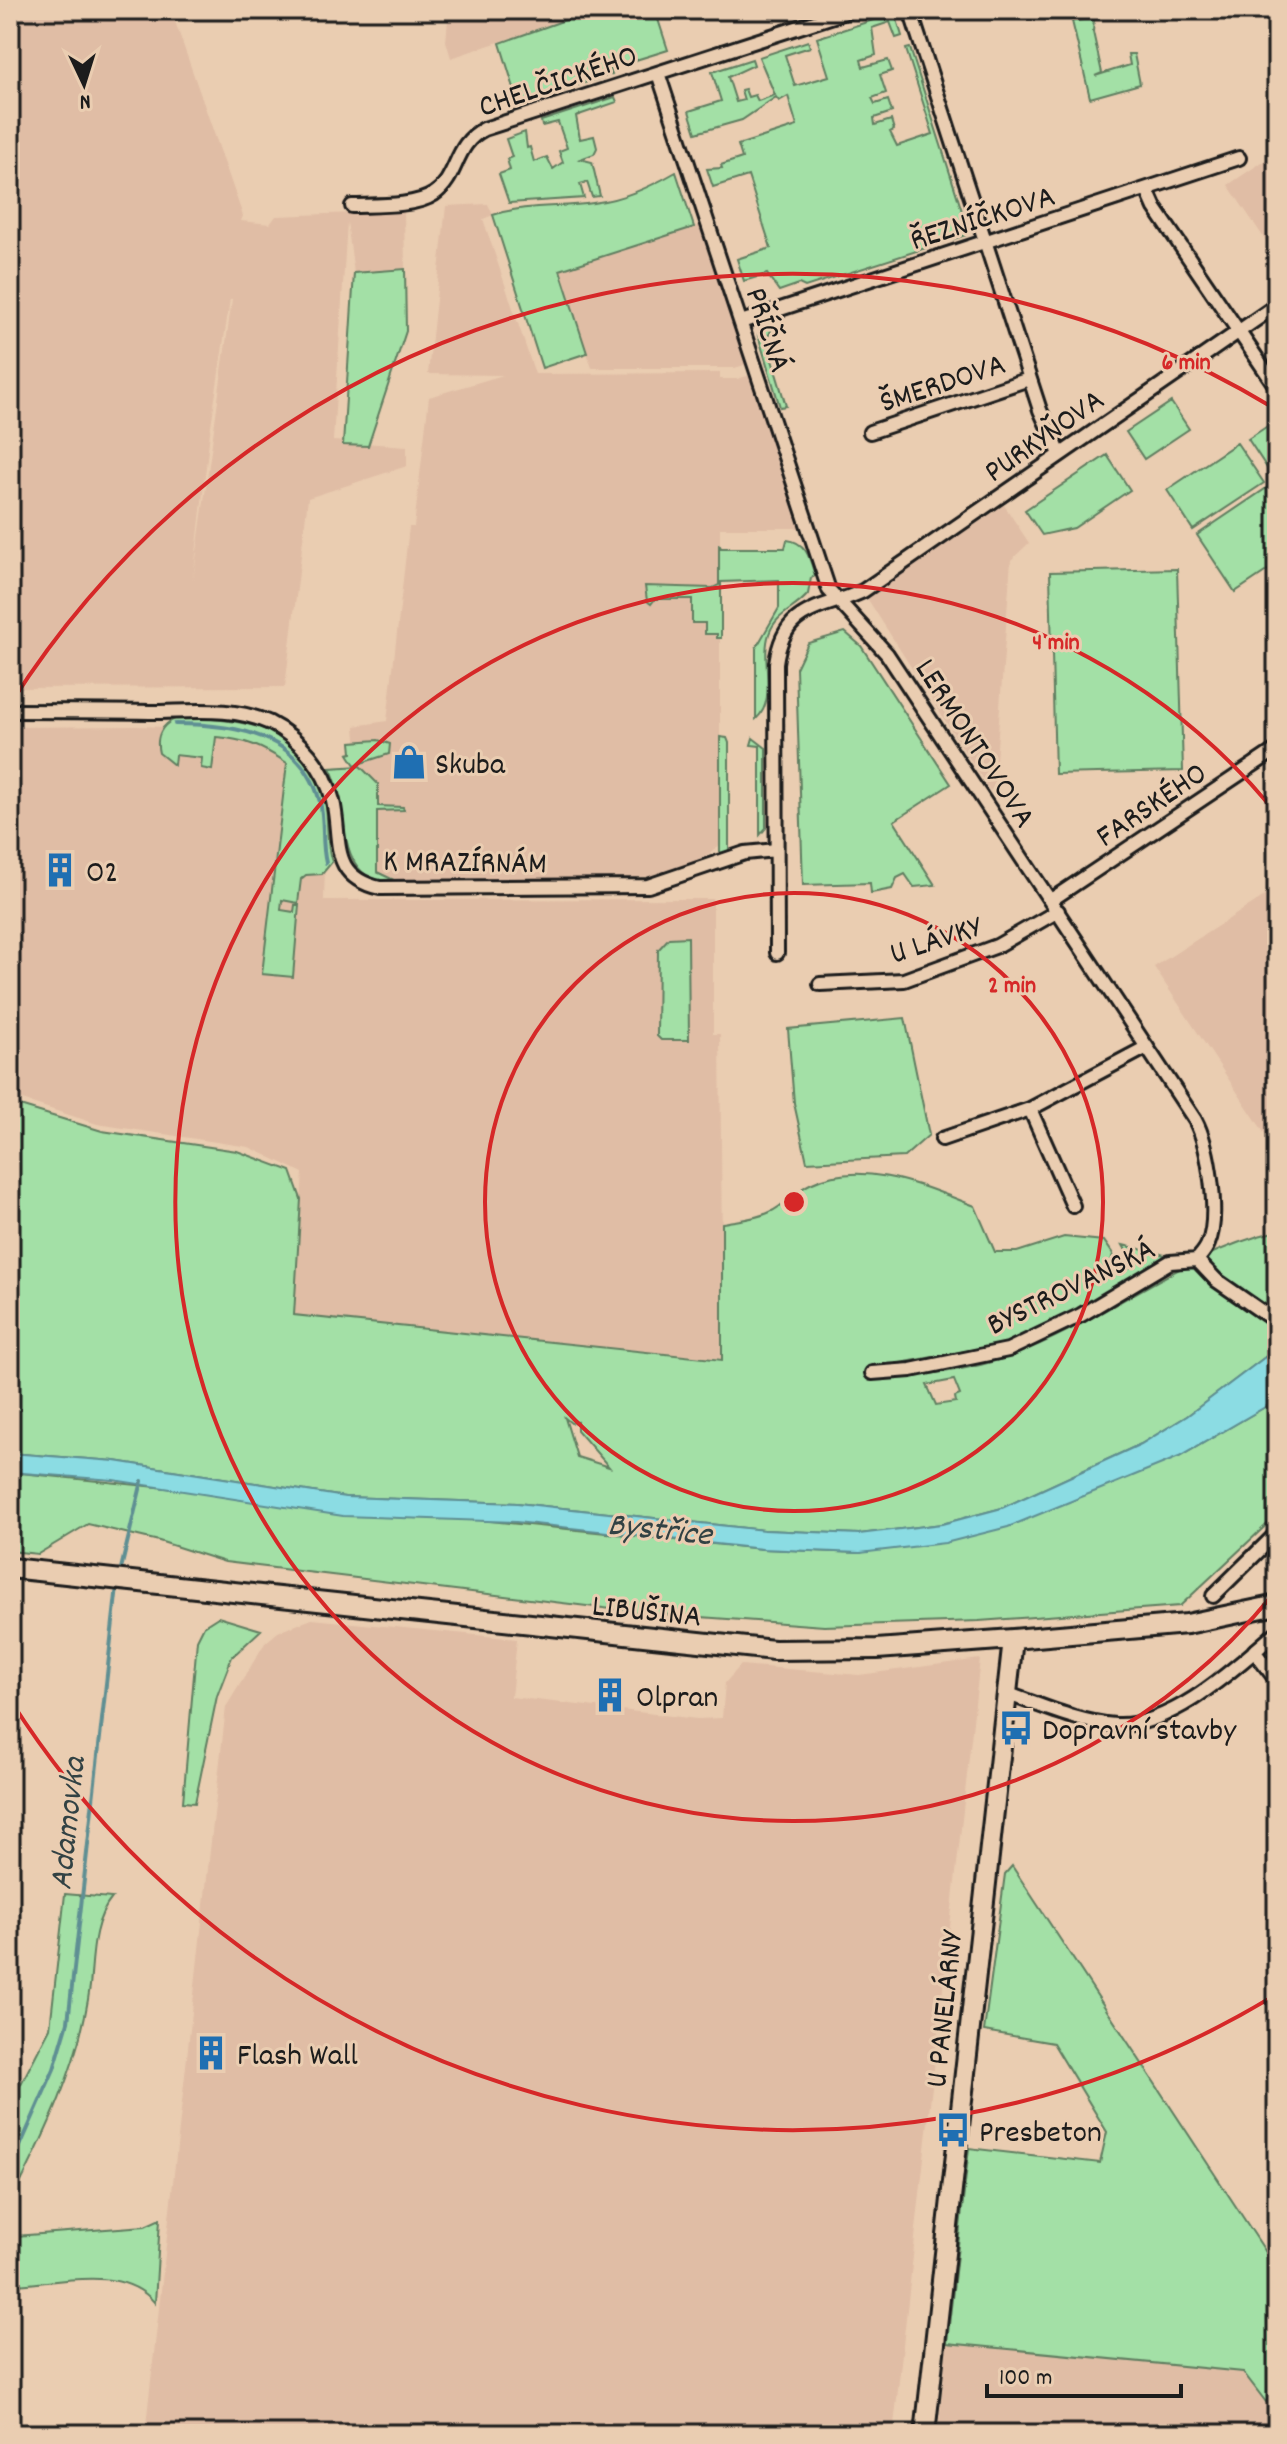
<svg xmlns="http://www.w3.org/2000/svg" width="1287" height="2444" font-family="Dekko,sans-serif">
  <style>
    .built { fill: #e0bda5; fill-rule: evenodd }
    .green { fill: #a3e0a6; stroke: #607e61; stroke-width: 2; fill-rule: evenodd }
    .water { fill: #8bdce3; stroke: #5f8f93; stroke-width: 2 }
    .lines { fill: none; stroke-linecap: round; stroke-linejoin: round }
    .stream { stroke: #5f8f93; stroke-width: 4 }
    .street-casing { stroke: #1c1c1c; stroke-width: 18 }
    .secondary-casing { stroke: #1c1c1c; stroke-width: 24 }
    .primary-casing { stroke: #1c1c1c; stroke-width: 26 }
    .street { stroke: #eacdb1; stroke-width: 12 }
    .secondary { stroke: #eacdb1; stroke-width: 18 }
    .primary { stroke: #eacdb1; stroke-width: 20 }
    .ring { fill: none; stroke: #d62828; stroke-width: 4 }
    .labels { text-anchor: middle; stroke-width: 6; stroke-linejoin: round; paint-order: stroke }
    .street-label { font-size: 32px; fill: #1c1c1c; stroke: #eacdb1 }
    .poi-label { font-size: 32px; fill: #1c1c1c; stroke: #eacdb1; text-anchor: start }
    .water-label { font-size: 34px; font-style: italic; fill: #324244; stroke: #eacdb1 }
    .centre { fill: #d62828; stroke: #eacdb1; stroke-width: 4 }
    .ring-label { font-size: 24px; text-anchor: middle; font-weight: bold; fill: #d62828; stroke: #eacdb1; stroke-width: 6; stroke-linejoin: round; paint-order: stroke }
  </style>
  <rect width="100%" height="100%" fill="#eacdb1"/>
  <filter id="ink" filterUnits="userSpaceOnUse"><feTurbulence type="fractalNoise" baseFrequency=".0125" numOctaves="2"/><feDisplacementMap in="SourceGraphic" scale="16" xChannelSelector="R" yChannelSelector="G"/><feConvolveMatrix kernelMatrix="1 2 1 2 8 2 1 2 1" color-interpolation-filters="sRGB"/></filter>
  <g filter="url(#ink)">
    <path class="built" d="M10 10H171L243 216 241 221 270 224 276 216 404 211 405 269 354 273 347 222 333 441 407 446V466L308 498 285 687 10 688ZM230 299H232L193 580 210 432Z
      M449 10H585L586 13 451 58 446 41Z
      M1277 152V257L1228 185Z
      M488 204 493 215 483 219 535 374 720 373V379H737L751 375 800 528H720V846L691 866 653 876 619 879 398 880 366 868 355 726 387 721 409 527H414L429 397 503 375 428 374 446 206Z
      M709 222 741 321 736 330 747 364 735 368H592L560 270Z
      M1004 505 1029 543 1011 560 994 787 990 791 867 598Z
      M135 726 236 729 299 769 325 866 324 900 713 899V1034H720L723 1360 293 1315 303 1173 249 1147 97 1124 10 1096V727Z
      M1277 888V1152L1154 967Z
      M312 1619 517 1639 511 1697 697 1719 722 1718 725 1683 741 1665 859 1675 980 1659 893 2434H145L226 1707 265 1643 278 1632Z
      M947 2343 1244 2372 1265 2401 1272 2396 1267 2434H938Z"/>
    <path class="green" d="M585 10H655L668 50 610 68 612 74 519 104 500 43 585 13Z
      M895 13 902 36 896 38 890 22 872 28 876 55 861 60 863 67 888 60 892 71 880 75 886 93 872 98 875 104 888 100 892 112 874 118 875 125 891 120 894 130 890 132 897 146 933 134 906 49 910 48 968 230 966 235 805 287 799 284 779 291 767 274 744 281 737 259 771 248 748 176 713 187 707 169 722 168 721 165 742 158 738 145 797 126 788 96 779 101 776 97 742 120 696 133 689 111 721 101 712 72 752 59 754 65 728 77 736 102 744 100 741 90 745 89 748 97 755 95 758 101 775 95 759 57 808 41 810 47 785 55 795 86 829 76 817 38Z
      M1094 19 1093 32 1102 73 1095 76 1130 65 1128 54H1134L1140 84 1090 98 1072 21Z
      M615 97 617 102 576 116 580 139 594 136 597 148 594 154 580 159 592 162 600 196 592 197 587 182 580 184 584 198 509 203 499 174 510 170 507 159 512 157 506 139 525 132 527 148 530 147 534 162 547 157 553 169 563 162 559 151 567 148 558 122 542 126 541 121Z
      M676 172 694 227 560 270 587 353 542 368 493 215C526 204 559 208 593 203 624 199 650 187 676 172Z
      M405 269 406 331 368 446 343 445 354 273Z
      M781 315 783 316 776 321 766 340 786 406 780 407 758 335 766 320Z
      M1171 402 1189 429 1144 459 1126 432Z
      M1272 423 1277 430 1275 480 1248 439Z
      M1237 443 1264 483 1193 530 1167 490Z
      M1107 455 1130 490 1074 528 1042 535 1025 510Z
      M1277 481V564L1235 592 1197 535Z
      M787 540C807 542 810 559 815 576L811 578 808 594C795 610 776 613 769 634 760 660 778 700 756 719V648L779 608V580L721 582V638H717V634H705V623H692V599H655L651 604 647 601 645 586 713 588 719 585V544L721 548H785Z
      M1177 569 1183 771 1055 774 1050 572Z
      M845 632 861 646 951 784 894 821 935 885 914 887 905 874 897 878 892 889 871 893 870 883 803 885 796 668 808 643Z
      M177 718C240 717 309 726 325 800 329 821 325 843 332 862L322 874 306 875 301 879 298 903 282 900 281 910 294 912 295 905H299L293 977 262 974 287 763C263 747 245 739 216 737L212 770 201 768 202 758 175 755 174 765 159 753C155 736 162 724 177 718Z
      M720 737 727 738 729 743V851L720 855Z
      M753 738 766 748V828L760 835V746L751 745Z
      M378 740 390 744 389 754 355 765 348 754 352 753 351 742Z
      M360 766 378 784V806L403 807 404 810 377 811V872L398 882C330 886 352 808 330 768Z
      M688 937 689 1040H661L657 1036 658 950 669 938Z
      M905 1018 929 1135 904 1157 807 1162 794 1103 788 1029Z
      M10 1103 102 1131 237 1151 291 1171 301 1199 294 1315 722 1360V1223C738 1220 756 1219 770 1212 784 1206 795 1191 810 1184 863 1158 925 1187 975 1206L995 1252H1017L1064 1237 1104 1241 1113 1254 1111 1262 1121 1272 1134 1265 1123 1245 1169 1256 1072 1312 1004 1344 883 1366 884 1379C925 1375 971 1370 1011 1356 1104 1322 1179 1254 1277 1231V1348L1187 1416 1141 1444 1002 1508 942 1524 859 1534 764 1530 517 1503 345 1497 115 1461 10 1453ZM954 1380 960 1395 955 1397 956 1402 936 1405 927 1385ZM565 1418 571 1423 577 1422V1430L609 1467 577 1457Z
      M1277 1400V1515L1180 1606 979 1621 824 1626 644 1613 225 1562 159 1541 88 1524 38 1554 10 1551V1472L762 1549 860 1553 1179 1457Z
      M218 1617 261 1630 232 1657 217 1696 195 1803 183 1802 197 1640 204 1626Z
      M1012 1866 1277 2269V2344L1270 2369 1272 2396 1266 2402 1243 2372 947 2343 969 2148 1100 2163 1107 2132 1053 2043 984 2031 1005 1874Z
      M65 1894 112 1898C92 1922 93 1957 90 1986 80 2064 45 2135 10 2204V2105L50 2028Z
      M160 2219 155 2303C123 2265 62 2282 17 2285L10 2280V2248L15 2236 145 2226Z"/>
    <path class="water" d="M1277 1348V1400L1179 1457 1008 1527 945 1543 860 1553 762 1549 516 1522 343 1516 113 1480 10 1472V1453L115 1461 345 1497 517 1503 764 1530 859 1534 942 1524 1002 1508 1141 1444 1187 1416Z"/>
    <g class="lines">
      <path class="stream" d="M175 724C235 724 302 734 320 802 325 822 321 843 326 863
        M120 1573 142 1481
        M10 2169 54 2069 68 2022 117 1586
        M10 2425 14 2434"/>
      <g class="street-casing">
        <path id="street" d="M910 10 1040 410 1060 454
          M658 73 829 590 887 654 1195 1120C1209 1146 1220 1217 1208 1244 1206 1250 1201 1255 1197 1260
          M1147 190 1155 208 1277 388
          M352 206C375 205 415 207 434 194 459 177 453 145 484 129L852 10
          M741 322 1239 158
          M870 432 1029 379
          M10 711C57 711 103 711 150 712 190 712 233 706 270 723 300 738 325 768 333 801 342 839 328 876 380 888L648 886 745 853 776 850
          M1051 900 1277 749
          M777 953 776 663C784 605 820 611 863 591L1277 305
          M820 984 904 980 997 946 1058 911
          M1030 1109 1073 1206
          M942 1139 1030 1109 1147 1047
          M1197 1260 1216 1280 1268 1316
          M872 1373 911 1370 1008 1350 1081 1315 1170 1262 1197 1260
          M1213 1596 1277 1533
          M1254 1651 1277 1681
          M1008 1694C1043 1706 1078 1722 1115 1725 1172 1728 1236 1667 1277 1632"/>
      </g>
      <g class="secondary-casing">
        <path id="secondary" d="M10 1568 774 1650 877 1649 1013 1639 1187 1624 1277 1605
          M925 2434 1013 1639"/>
      </g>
      <g class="primary-casing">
        <path id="primary" d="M1275 10 1277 14"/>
      </g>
      <use href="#street" class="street"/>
      <use href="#secondary" class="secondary"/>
      <use href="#primary" class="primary"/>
    </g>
  </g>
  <g class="ring">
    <circle cx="794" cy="1202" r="309"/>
    <path d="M1275 1592A619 619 0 1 1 1275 812"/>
    <path d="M1272 1997A928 928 0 0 1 11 1701M11 703A928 928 0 0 1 1272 407"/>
  </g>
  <defs>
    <g id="shop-bare" transform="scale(2.76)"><path d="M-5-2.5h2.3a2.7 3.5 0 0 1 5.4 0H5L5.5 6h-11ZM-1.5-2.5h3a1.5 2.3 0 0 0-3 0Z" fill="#1f6fb2" stroke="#eacdb1" stroke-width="2.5" paint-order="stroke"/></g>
    <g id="building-bare" transform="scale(2.76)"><path d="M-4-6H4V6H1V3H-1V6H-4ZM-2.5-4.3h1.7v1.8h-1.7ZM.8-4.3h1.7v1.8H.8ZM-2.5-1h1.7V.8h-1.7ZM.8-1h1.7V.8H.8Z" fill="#1f6fb2" stroke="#eacdb1" stroke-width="2.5" paint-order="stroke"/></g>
    <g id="bus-bare" transform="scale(2.76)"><path d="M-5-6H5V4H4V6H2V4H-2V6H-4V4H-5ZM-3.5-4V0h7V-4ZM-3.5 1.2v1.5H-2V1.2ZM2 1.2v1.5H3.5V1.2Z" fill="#1f6fb2" stroke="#eacdb1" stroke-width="2.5" paint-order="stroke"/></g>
  </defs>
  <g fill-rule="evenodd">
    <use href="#shop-bare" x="409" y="762"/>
    <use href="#building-bare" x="60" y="870"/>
    <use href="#building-bare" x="610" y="1695"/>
    <use href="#bus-bare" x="1016" y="1728"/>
    <use href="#building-bare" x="211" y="2053"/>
    <use href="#bus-bare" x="953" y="2130"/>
  </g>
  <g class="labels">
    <g class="street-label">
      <text transform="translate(557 79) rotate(-19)" y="11">CHELČICKÉHO</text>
      <text transform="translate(982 216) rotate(-18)" y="11">ŘEZNÍČKOVA</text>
      <text transform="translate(770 329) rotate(72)" y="11">PŘÍČNÁ</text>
      <text transform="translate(942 381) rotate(-18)" y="11">ŠMERDOVA</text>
      <text transform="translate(1043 434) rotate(-35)" y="11">PURKYŇOVA</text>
      <text transform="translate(977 742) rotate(57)" y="11">LERMONTOVOVA</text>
      <text transform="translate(1150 803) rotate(-34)" y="11">FARSKÉHO</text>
      <text transform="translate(465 860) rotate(1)" y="11">K MRAZÍRNÁM</text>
      <text transform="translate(935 938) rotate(-18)" y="11">U LÁVKY</text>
      <text transform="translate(1070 1285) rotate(-26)" y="11">BYSTROVANSKÁ</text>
      <text transform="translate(647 1609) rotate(6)" y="11">LIBUŠINA</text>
      <text transform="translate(942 2009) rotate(-84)" y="11">U PANELÁRNY</text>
    </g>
    <g class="poi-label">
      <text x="435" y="773">Skuba</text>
      <text x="86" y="881">O2</text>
      <text x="636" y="1706">Olpran</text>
      <text x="1042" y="1739">Dopravní stavby</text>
      <text x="237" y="2064">Flash Wall</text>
      <text x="979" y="2141">Presbeton</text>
    </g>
    <g class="water-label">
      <text transform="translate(660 1527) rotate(6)" y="12">Bystřice</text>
      <text transform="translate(65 1823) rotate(-84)" y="12">Adamovka</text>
    </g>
  </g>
  <circle cx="794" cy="1202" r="12" class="centre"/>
  <g class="ring-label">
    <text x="1186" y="369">6 min</text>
    <text x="1056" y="649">4 min</text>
    <text x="1012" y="992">2 min</text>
  </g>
  <rect width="1287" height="2444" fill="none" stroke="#eacdb1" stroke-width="40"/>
  <rect x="20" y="20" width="1247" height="2404" fill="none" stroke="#1c1c1c" stroke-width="3" filter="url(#ink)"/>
  <g transform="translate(84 84) rotate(176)" stroke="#eacdb1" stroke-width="6" paint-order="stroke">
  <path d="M0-6L14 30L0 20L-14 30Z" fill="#1c1c1c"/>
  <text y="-12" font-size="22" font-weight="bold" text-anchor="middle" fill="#1c1c1c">N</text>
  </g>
  <path d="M987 2384v12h194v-12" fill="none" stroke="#1c1c1c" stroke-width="4"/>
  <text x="999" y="2384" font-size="24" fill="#1c1c1c" stroke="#eacdb1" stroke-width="6" paint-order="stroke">100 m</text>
</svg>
